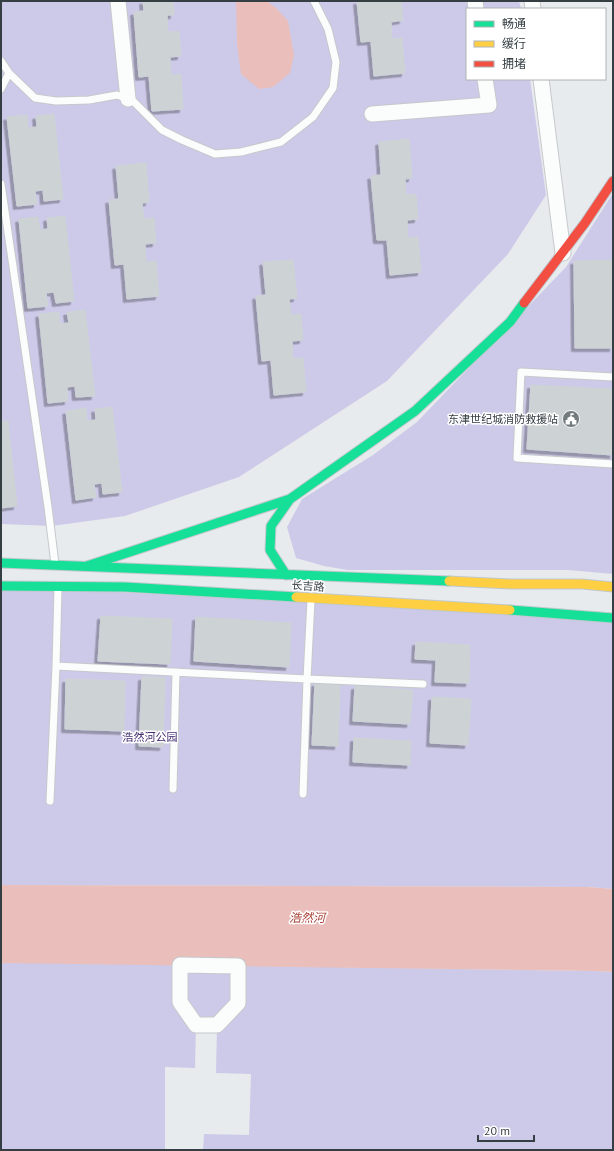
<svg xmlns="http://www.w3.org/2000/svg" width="614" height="1151" font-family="'PT Sans','Noto Sans SC',sans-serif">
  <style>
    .green { fill: #cccae8 }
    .water { fill: #eabeba }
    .building { fill: #cdd2d4; stroke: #cdd3d6; filter: url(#shadow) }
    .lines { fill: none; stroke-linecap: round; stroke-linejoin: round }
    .lane-casing { stroke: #c5c9cc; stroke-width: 9 }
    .street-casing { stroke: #c5c9cc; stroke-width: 17 }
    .fast-casing { stroke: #c0c8ce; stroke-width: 11 }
    .slow-casing { stroke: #c0c8ce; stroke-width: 11 }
    .jam-casing { stroke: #c0c8ce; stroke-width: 11 }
    .lane { stroke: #fbfcfc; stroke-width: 7 }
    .street { stroke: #fbfcfc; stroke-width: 15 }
    .fast { stroke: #16e098; stroke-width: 9 }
    .slow { stroke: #ffcf43; stroke-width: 9 }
    .jam { stroke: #f24e42; stroke-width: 9 }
    .labels { text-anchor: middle; stroke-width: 3; stroke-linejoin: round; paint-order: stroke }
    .poi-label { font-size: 11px; fill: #353f43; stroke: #fff; text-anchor: end }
    .street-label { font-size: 11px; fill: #353f43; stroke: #fff }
    .park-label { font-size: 11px; fill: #412c71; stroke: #fff }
    .water-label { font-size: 12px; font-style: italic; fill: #a84135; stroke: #fff }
  </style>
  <defs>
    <filter id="shadow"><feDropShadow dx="-3.5" dy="3.5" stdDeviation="0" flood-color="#0004"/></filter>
  </defs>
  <rect width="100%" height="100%" fill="#e7ebee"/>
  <path class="green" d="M1 1H519L521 9H467V79H530L546 195 508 254 387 381 239 477 125 516 52 526 1 524Z
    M613 193V574L568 570H348L324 566 296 558 287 527 302 499 373 455 417 422 485 351 566 267Z
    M1 586 613 618V889L588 887 1 885Z
    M1 962 594 971 613 972V1150H203L204 1134 249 1135 251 1074 216 1073 217 1025H196L195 1068 165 1067V1150H1Z"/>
  <path class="water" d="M236 1H267L277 9 288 21 294 55 290 73 273 87 259 89 241 74 237 44Z
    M1 885 588 887 613 889V972L594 971 1 963Z"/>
  <path class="building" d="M143 1H173L174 15H167L168 32 179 31 181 56 170 57 171 75 181 74 183 109 152 111 149 76 139 77 134 12 144 11Z
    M357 1H401L403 20 391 22 392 39 402 38 405 73 374 76 371 41 361 42Z
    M54 114 63 199 44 201 43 190 35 191 37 204 17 206 7 117 27 115 28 128 37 127 36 116Z
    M409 139 412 178 405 179 406 195 416 194 418 219 407 220 408 238 418 237 421 272 390 275 387 240H377L371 176 381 175 379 142Z
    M146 163 149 202 142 203 144 219 154 218 156 243 145 244 146 262 156 261 159 296 127 299 124 264 115 265 109 200 119 199 116 166Z
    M65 216 74 301 56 303 54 292 46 293 48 306 28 308 19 219 38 217 40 230 48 229 47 218Z
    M293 260 297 298 289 299 291 315 301 314 303 340 292 341 293 359 303 358 306 392 274 395 271 360 262 361 256 296 266 295 263 262Z
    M613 260V348H575L574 261Z
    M85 310 95 396 76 397 75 386 67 387 68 401 48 403 39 314 59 312 60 324 69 323 67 312Z
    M531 385 613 389V455L527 449Z
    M112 407 122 492 103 494 102 483 94 484 96 497 76 500 66 411 86 408 87 421 96 420 95 409Z
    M1 421H8L17 506 1 508Z
    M101 616 172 619 170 664 98 661Z
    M196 617 291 623 289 667 194 661Z
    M416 642 470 645 469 683 435 682 436 660 415 659Z
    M142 677 165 678 163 747 139 746Z
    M66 679 125 681 124 731 65 729Z
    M315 683 340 684 338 746 312 745Z
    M355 686 413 690 410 724 353 721Z
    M432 697 471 699 468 745 430 743Z
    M354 738 411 741 410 765 353 762Z"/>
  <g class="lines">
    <g class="lane-casing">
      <path id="lane" d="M1 61 9 73 35 98 56 101 89 100 117 95 133 101 162 130 182 140 215 154 241 152 281 142 313 117 333 88 336 62 328 29 314 1
        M1 89 9 73
        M1 184 48 507 55 564
        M613 377 521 372 517 458 613 464
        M58 588 56 666 307 679 303 794
        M311 600 307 679 423 684
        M173 789 176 672
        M50 801 56 666"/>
    </g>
    <g class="street-casing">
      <path id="street" d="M118 1 128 99
        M475 1 476 9
        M532 1 533 9
        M541 79 563 253
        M372 114 489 105 485 79
        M180 965 238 966V1003L217 1025H196L180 1002Z"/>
    </g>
    <g class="fast-casing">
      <path id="fast" d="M1 563 449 581
        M87 566 290 499 415 411 510 322 524 303
        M286 575 270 550 271 526 290 499
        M1 586 125 587 296 597
        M510 610 613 618"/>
    </g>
    <g class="slow-casing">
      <path id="slow" d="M449 581 511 584H582L613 587
        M296 597 510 610"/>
    </g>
    <g class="jam-casing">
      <path id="jam" d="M524 303 585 223 613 181"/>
    </g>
    <use href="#lane" class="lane"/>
    <use href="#street" class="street"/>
    <use href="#fast" class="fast"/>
    <use href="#slow" class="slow"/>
    <use href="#jam" class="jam"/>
  </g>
  <defs>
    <g id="civic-disc" transform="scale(0.9)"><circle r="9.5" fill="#737b7f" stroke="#fff"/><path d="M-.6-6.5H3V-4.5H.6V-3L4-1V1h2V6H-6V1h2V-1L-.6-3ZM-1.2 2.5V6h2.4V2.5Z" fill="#fff"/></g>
  </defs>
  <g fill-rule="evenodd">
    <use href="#civic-disc" x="571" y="419"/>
  </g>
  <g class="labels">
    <g class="poi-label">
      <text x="558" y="423">东津世纪城消防救援站</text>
    </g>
    <g class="street-label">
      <text transform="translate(308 586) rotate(4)" y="4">长吉路</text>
    </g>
    <g class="park-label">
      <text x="150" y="741">浩然河公园</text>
    </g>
    <g class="water-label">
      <text x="307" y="922">浩然河</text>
    </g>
  </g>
  <rect width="614" height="1151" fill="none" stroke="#353f43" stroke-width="4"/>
  <rect x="466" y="8" width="140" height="72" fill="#ffffff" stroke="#aeb2b4"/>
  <rect x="474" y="21" width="20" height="6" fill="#16e098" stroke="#aeb2b4"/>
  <text x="502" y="28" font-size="12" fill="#353f43">畅通</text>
  <rect x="474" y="41" width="20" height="6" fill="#ffcf43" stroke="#aeb2b4"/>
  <text x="502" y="48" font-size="12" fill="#353f43">缓行</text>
  <rect x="474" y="61" width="20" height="6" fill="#f24e42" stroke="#aeb2b4"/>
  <text x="502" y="68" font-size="12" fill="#353f43">拥堵</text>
  <path d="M478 1135v6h56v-6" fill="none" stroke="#353f43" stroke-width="2"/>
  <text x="484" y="1135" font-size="12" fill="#353f43" stroke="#ffffff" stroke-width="3" paint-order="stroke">20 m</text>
</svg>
